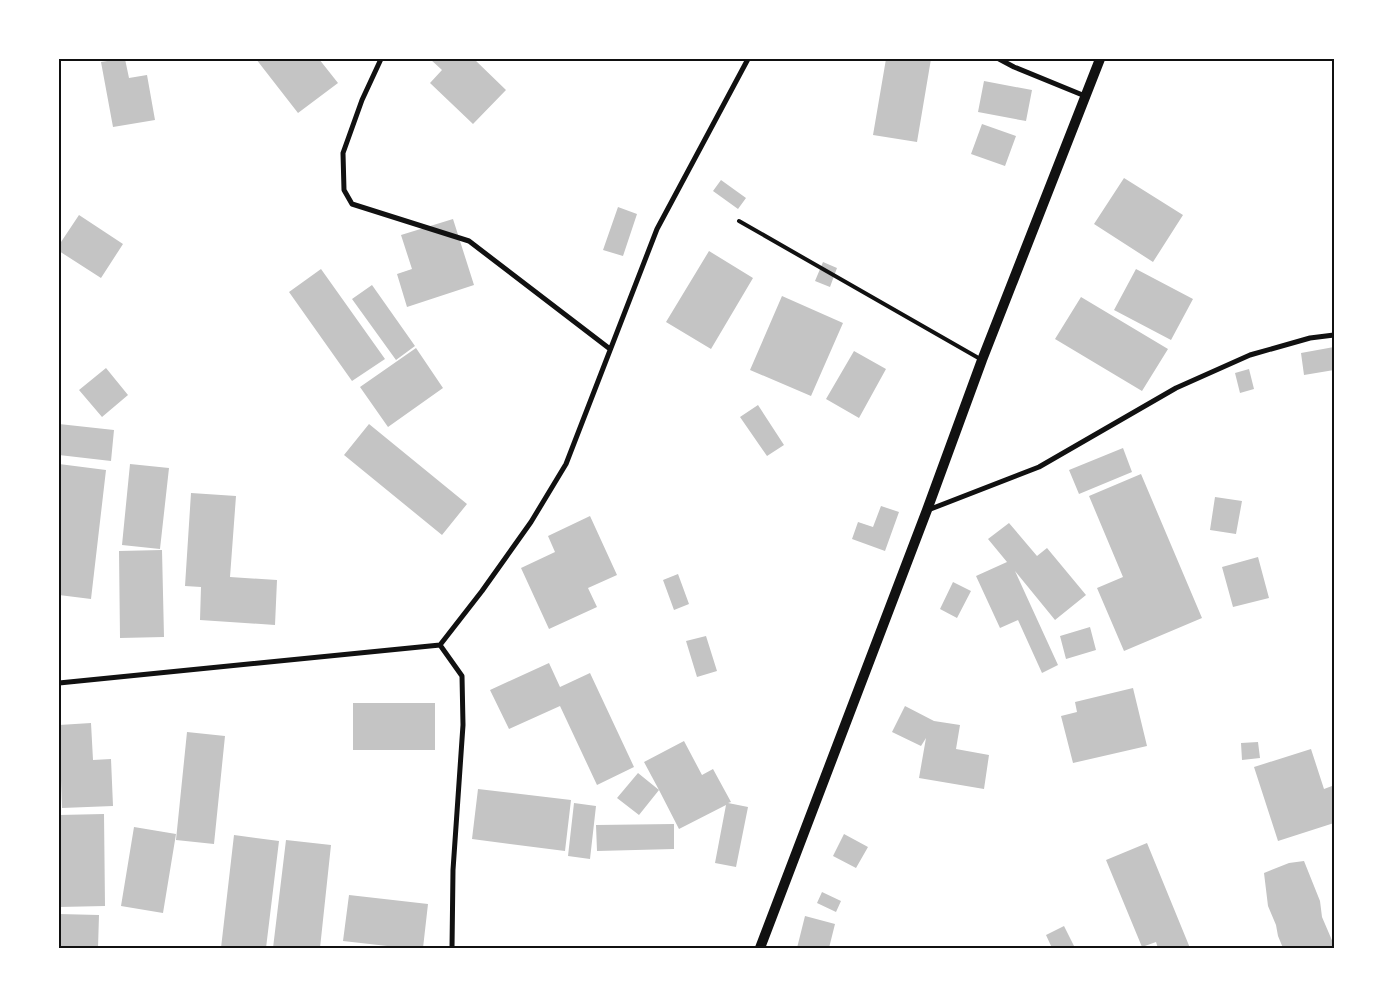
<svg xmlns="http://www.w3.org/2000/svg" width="1393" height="1007" font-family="'Crimson Pro',serif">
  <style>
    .building { fill: #c4c4c4 }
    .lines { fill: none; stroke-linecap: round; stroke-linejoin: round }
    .service { stroke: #111; stroke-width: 4 }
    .minor { stroke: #111; stroke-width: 5 }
    .secondary { stroke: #111; stroke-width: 10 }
    .neatline { fill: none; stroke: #111; stroke-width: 2 }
  </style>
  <rect width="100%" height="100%" fill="#fff"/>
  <path class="building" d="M120 59H125L129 78 147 75 155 120 113 127 101 62Z
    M256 59H319L338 83 298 113Z
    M430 59H474L506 90 473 124 430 83 442 70Z
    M886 59H931L917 142 873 135Z
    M984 81 1032 90 1026 121 978 112Z
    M982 124 1016 136 1005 166 971 154Z
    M1124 178 1183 215 1153 262 1094 224Z
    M721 180 746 198 738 209 713 191Z
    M618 207 637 214 623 256 603 250Z
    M79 215 123 244 101 278 59 251V245Z
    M453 219 474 285 407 307 397 274 412 269 401 235Z
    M709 251 753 278 711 349 666 322Z
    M823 262 837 268 830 287 815 281Z
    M321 269 385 359 352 381 289 292Z
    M1136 269 1193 299 1171 340 1114 310Z
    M372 285 415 346 396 360 352 299Z
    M782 296 843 323 811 396 750 370Z
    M1081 297 1168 349 1142 391 1055 339Z
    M1334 347V370L1304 375 1301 353Z
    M416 348 443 388 388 427 360 387Z
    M854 351 886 369 859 418 826 399Z
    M106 368 128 395 102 417 79 390Z
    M1249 369 1254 389 1240 393 1235 373Z
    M758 405 784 445 767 456 740 417Z
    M59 424 114 430 111 461 59 455Z
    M369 424 467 504 442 535 344 455Z
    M1123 448 1132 472 1079 494 1069 470Z
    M59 464 106 470 91 599 59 595Z
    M130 464 169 468 160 549 122 545Z
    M1141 474 1202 618 1124 651 1097 588 1123 577 1089 496Z
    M191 493 236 496 230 577 277 580 275 625 200 620 201 587 185 586Z
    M1215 497 1242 501 1236 534 1210 530Z
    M881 506 899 512 885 551 852 539 858 522 873 527Z
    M590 516 617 575 588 588 597 607 549 629 521 568 555 552 548 536Z
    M1009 523 1037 556 1047 548 1086 595 1055 620 1015 571 1058 665 1042 673 1018 620 1000 628 976 576 1007 562 988 539Z
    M162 550 164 637 120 638 119 551Z
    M1258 557 1269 598 1233 607 1222 567Z
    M678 574 689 604 674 610 663 580Z
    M953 582 971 591 957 618 940 609Z
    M1090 627 1096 650 1066 659 1060 636Z
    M706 636 717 671 697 677 686 641Z
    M549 663 560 687 590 673 634 767 597 785 560 706 509 729 490 690Z
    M1133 688 1147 746 1073 763 1061 716 1077 712 1075 702Z
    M353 703H435V750H353Z
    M905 706 934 721 960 725 956 749 989 755 984 789 919 778 926 738 921 746 892 732Z
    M91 723 93 760 111 759 113 806 62 808 59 725Z
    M187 732 225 736 214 844 176 840Z
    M684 741 702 775 713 769 731 802 728 803 748 807 736 867 715 863 726 805 679 829 659 790 639 815 617 798 638 773 659 790 644 762Z
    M1258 742 1260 758 1242 760 1241 743Z
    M1311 749 1324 789 1332 786 1334 792V823L1278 841 1254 767Z
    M478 789 571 800 565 851 472 839Z
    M574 803 596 806 590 859 568 856Z
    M104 814 105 906 59 907V815Z
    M674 824V849L597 851 596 825Z
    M134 827 176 834 163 913 121 906Z
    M844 834 868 847 856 868 833 856Z
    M234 835 279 841 266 948H221Z
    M286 840 331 845 320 948H273Z
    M1147 843 1190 948H1158L1156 942 1142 947 1106 860Z
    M1304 861 1320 901 1322 917 1334 945V948H1283L1278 936 1276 925 1268 906 1264 873 1289 863Z
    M822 892 841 901 836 912 817 903Z
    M349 895 428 904 423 948H405L343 941Z
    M59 914 99 915 98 948H59Z
    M805 916 835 924 829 948H797Z
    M1064 926 1075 948H1052L1046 935Z"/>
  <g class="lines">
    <path class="service" d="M739 221 982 360"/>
    <path class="minor" d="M381 59 362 100 343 153 344 190 352 204 469 241 610 349
      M999 59 1014 67 1085 96
      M928 510 1039 467 1176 388 1250 355 1310 338 1334 335
      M440 645 462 676 463 725 453 870 452 948
      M59 683 440 645 482 591 531 522 566 464 657 229 748 59"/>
    <path class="secondary" d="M760 948 927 510 982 360 1100 59"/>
  </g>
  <rect width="1393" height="1007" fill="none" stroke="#ffffff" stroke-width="120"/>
  <rect x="60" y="60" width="1273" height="887" class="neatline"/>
</svg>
